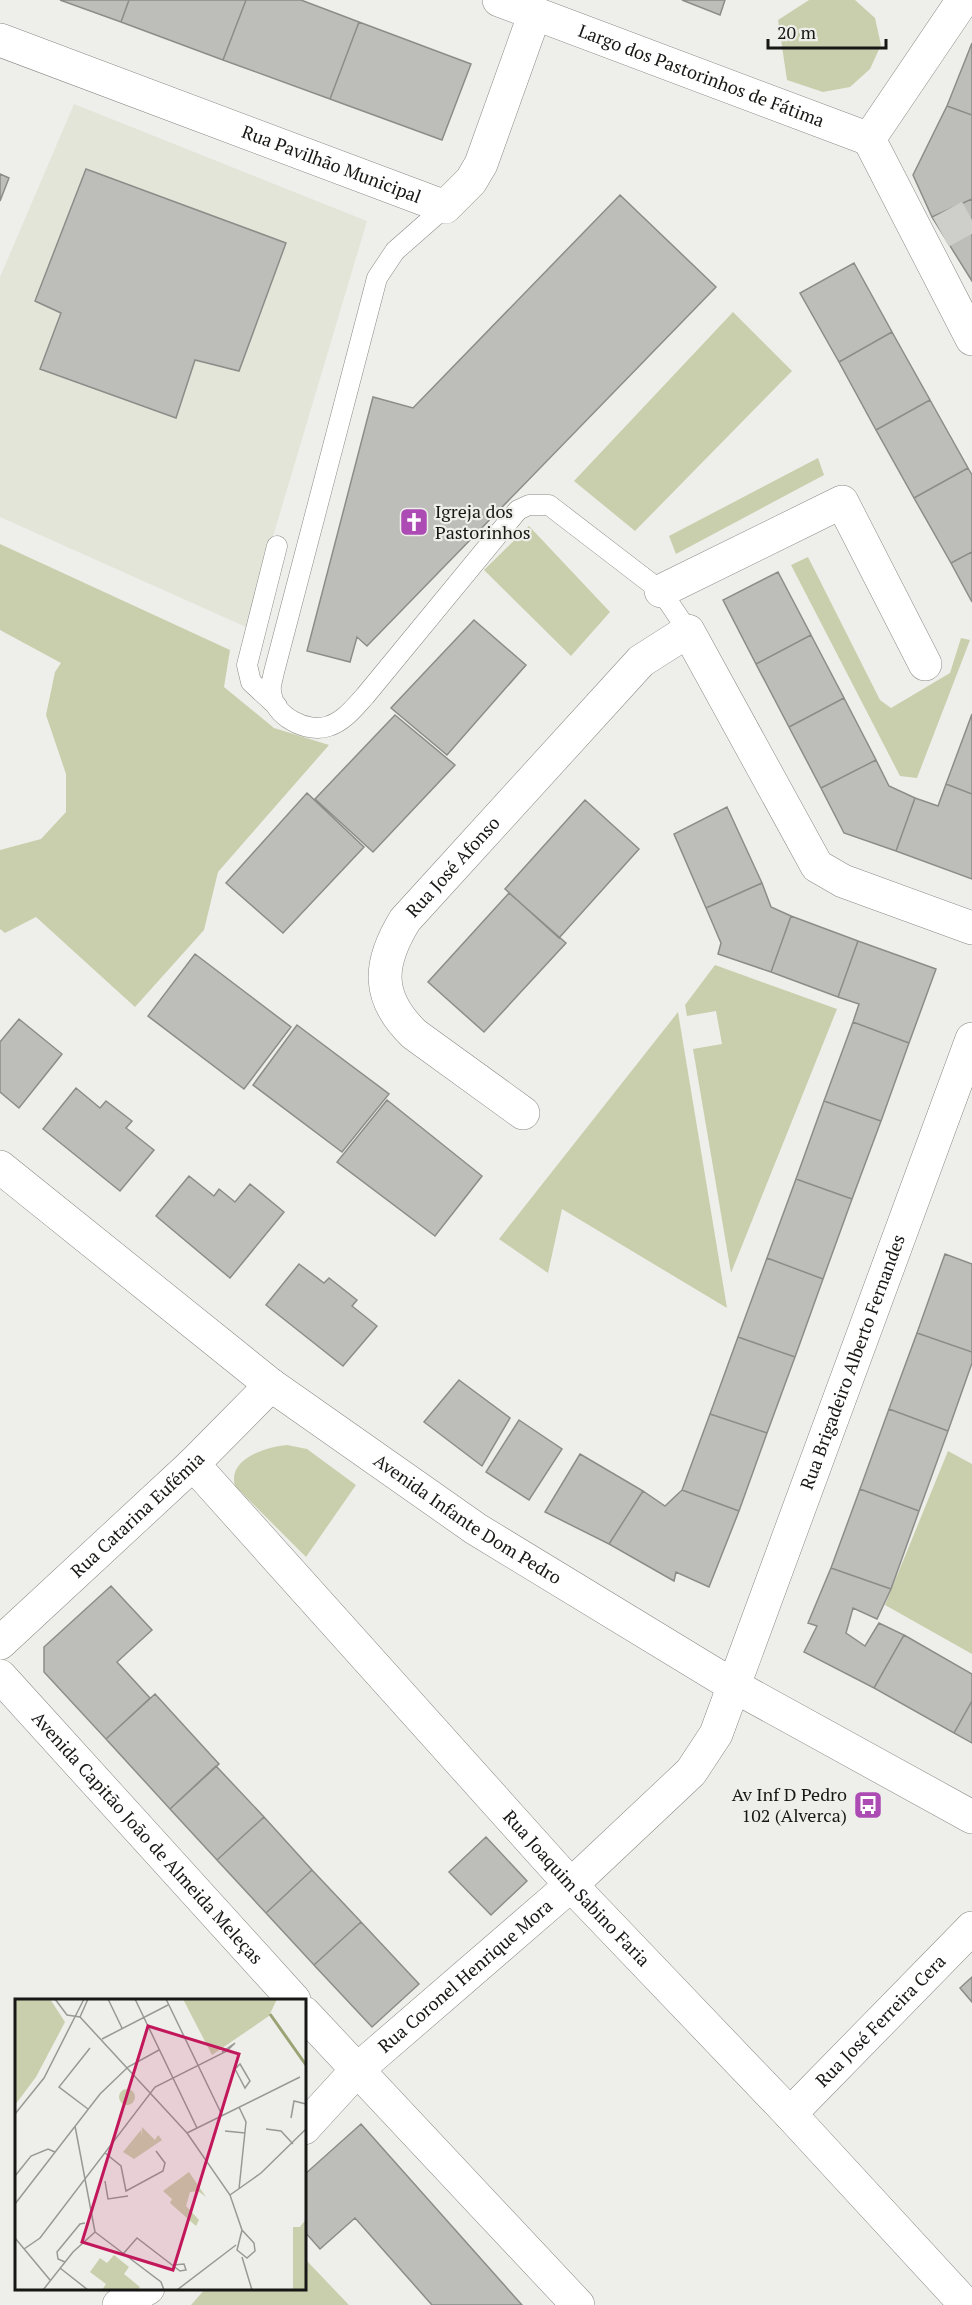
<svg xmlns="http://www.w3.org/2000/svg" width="972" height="2305" font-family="'PT Serif',serif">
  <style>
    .built { fill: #e3e5d9 }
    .green { fill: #c9cfac }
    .building { fill: #bdbeb9; stroke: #8c8d89; stroke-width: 1.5 }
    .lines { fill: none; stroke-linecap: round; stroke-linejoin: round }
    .minor-tunnel { stroke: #cecfca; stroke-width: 33; stroke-dasharray: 33 16; stroke-linecap: butt }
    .service-casing { stroke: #8a8a86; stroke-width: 21 }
    .minor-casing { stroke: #8a8a86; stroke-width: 34 }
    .secondary-casing { stroke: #8a8a86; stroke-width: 34 }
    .service { stroke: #fff; stroke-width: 20 }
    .minor { stroke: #fff; stroke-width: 33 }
    .secondary { stroke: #fff; stroke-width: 33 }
    .labels { text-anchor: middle; stroke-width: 4.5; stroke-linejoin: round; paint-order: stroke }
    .street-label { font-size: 18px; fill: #171715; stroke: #eeefea }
    .poi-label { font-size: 18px; fill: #171715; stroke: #eeefea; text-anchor: start }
    .inset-river { fill: none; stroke: #9ba273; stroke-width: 3 }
    .inset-road { fill: none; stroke: #989995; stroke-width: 1.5 }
    .view { fill: #c2185b; fill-opacity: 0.15; stroke: #c2185b; stroke-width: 3 }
    .inset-edge { fill: none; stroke: #171715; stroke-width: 3 }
  </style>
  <rect width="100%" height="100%" fill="#eeefea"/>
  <path class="built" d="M74 104 367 221 246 627 0 517V277Z"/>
  <path class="green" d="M809 0H855L875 18 881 45 870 69 850 87 823 92 787 80 778 20Z
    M733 312 792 371 635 531 574 481Z
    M818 458 824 475 676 554 669 536Z
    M529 526 610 612 571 656 484 570Z
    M0 544 230 650 224 687 274 728 329 745 218 872 204 930 135 1007 36 917 5 933 0 929V850L41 839 66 812V774L46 715 55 672 61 663 0 630Z
    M808 557 880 700 891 708 950 673 961 638 970 640 917 778 900 776 791 565Z
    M715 965 837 1009 731 1273 693 1049 722 1044 716 1011 687 1016 685 1005Z
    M678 1012 727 1308 562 1209 548 1273 499 1239Z
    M287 1445 307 1449 356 1485 306 1557 235 1486C227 1459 266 1447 287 1445Z
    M948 1451 972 1464V1654L885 1605Z
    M305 2259 349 2305H191L205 2289 304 2288Z"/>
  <path class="building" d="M60 0H129L121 22Z
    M129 0H246L223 60 121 22Z
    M246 0H301L359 22 330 99 223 60Z
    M682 0H725L720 15Z
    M359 22 471 64 442 140 330 99Z
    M972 43V115L947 106Z
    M947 106 972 115V199L932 217 913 175Z
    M86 169 286 243 239 371 195 360 176 418 40 369 61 313 35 301Z
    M0 174 9 178 0 201Z
    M620 195 716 287 367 646 357 637 350 662 307 651 373 397 413 408Z
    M972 199V281L932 217Z
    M854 263 892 332 839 362 800 293Z
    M892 332 930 400 876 430 839 362Z
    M930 400 968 468 914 498 876 430Z
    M968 468 972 475V552L951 563 914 498Z
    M972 552V602L951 563Z
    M778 572 811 635 756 664 723 600Z
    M474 620 526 665 447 755 391 708Z
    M811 635 844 698 789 727 756 664Z
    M844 698 876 760 821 788 789 727Z
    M972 714V794L946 784Z
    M395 715 455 765 373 852 315 799Z
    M876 760 889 786 915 798 896 851 844 833 821 788Z
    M946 784 972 794V879L896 851 915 798 938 806Z
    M307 793 364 847 283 933 226 883Z
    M585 800 639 849 559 938 505 889Z
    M727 807 762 883 706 908 674 834Z
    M762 883 771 907 791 916 771 972 718 954 721 943 706 908Z
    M509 893 566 943 484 1032 428 982Z
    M791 916 858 941 838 997 771 972Z
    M858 941 936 969 909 1043 853 1022 859 1004 838 997Z
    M195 954 291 1027 244 1089 148 1016Z
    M19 1019 62 1054 19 1108 0 1092V1042Z
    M853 1022 909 1043 881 1121 824 1101Z
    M297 1025 389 1094 342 1152 253 1085Z
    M76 1088 100 1108 106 1101 132 1121 126 1128 154 1150 120 1191 43 1129Z
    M387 1100 482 1176 435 1236 337 1162Z
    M824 1101 881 1121 852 1199 796 1179Z
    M189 1176 214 1196 219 1189 235 1202 250 1184 284 1212 230 1278 156 1216Z
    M796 1179 852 1199 823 1279 767 1258Z
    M945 1254 972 1264V1352L917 1333Z
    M767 1258 823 1279 795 1357 738 1337Z
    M299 1264 324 1283 329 1278 357 1300 352 1306 377 1326 343 1366 266 1305Z
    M917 1333 972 1352V1363L948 1431 889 1409Z
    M738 1337 795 1357 767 1433 710 1414Z
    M459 1380 510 1418 482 1466 424 1422Z
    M889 1409 948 1431 919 1511 860 1489Z
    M710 1414 767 1433 739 1511 682 1490Z
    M519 1420 562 1449 529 1500 486 1472Z
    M580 1454 643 1491 609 1544 545 1512Z
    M860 1489 919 1511 891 1589 831 1568Z
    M682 1490 739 1511 709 1587 676 1572 674 1581 609 1544 643 1491 665 1506Z
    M831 1568 891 1589 877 1619 853 1608 846 1633 865 1646 879 1623 904 1635 874 1688 804 1652 817 1626 808 1623Z
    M111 1586 152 1630 117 1662 150 1698 106 1739 44 1672V1647Z
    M904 1635 972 1674V1701L954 1733 874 1688Z
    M155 1694 219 1764 170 1809 106 1739Z
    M972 1701V1743L954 1733Z
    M216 1766 264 1817 217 1860 170 1809Z
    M264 1817 312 1870 266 1913 217 1860Z
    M486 1837 527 1881 491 1915 449 1872Z
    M312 1870 361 1922 314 1965 266 1913Z
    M361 1922 419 1984 372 2027 314 1965Z
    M972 1977V2002L960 1988Z
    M361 2124 522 2305H432L355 2218 320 2249 304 2231V2175Z"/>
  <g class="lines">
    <path class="minor-tunnel" d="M941 232 972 215"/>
    <g class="service-casing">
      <path id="service" d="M445 207 395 251 377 278 274 672C273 678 270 686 271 691 273 716 307 734 329 726 344 721 354 708 365 696L518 510 529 505H549L661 591 688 631
        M277 706 251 682 247 665 277 546"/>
    </g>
    <g class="minor-casing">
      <g id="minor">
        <path id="s1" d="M499 0 869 139"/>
        <path id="s2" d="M0 40 445 207 471 181 481 164 535 13"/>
        <path d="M869 139 972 339"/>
        <path d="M869 139 963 0"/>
        <path d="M661 591 842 502 925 664"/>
        <path id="s3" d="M523 1113 414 1034C376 997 378 964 405 920L641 661 688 631 817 866 843 881 972 928"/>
        <path id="s4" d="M193 1464 571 1885 790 2114 966 2305"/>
        <path id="s5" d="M0 1643 193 1464 271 1385"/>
        <path id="s6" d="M0 1676 294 2000"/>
        <path d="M304 2013 578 2305"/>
        <path id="s7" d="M790 2114 972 1928"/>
        <path id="s8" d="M304 2128 357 2070 571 1885 691 1772 716 1734 972 1039"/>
        <path d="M119 2305 148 2288"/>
      </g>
    </g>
    <g class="secondary-casing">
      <g id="secondary">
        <path id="s9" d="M0 1167 271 1385 476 1529 734 1686 972 1817"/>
      </g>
    </g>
    <use href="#service" class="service"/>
    <use href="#minor" class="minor"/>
    <use href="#secondary" class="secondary"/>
  </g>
  <defs>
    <g id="church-square" transform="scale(1.5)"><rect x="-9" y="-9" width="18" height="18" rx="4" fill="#ac4bb3" stroke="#eeefea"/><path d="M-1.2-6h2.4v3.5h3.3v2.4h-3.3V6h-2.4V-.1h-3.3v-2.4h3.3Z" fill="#fff"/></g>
    <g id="bus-square" transform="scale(1.5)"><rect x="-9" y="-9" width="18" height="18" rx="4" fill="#ac4bb3" stroke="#eeefea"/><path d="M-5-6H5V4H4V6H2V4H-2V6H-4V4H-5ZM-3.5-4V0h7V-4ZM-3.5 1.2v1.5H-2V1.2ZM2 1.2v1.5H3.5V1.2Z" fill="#fff"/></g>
  </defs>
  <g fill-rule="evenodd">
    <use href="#church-square" x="414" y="522"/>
    <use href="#bus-square" x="868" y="1805"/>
  </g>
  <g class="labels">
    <g class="street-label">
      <text dy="6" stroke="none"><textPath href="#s1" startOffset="216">Largo dos Pastorinhos de Fátima</textPath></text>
      <text dy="6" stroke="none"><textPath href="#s2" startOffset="354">Rua Pavilhão Municipal</textPath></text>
      <text dy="6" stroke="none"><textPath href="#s3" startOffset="333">Rua José Afonso</textPath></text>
      <text dy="6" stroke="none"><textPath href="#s8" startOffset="968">Rua Brigadeiro Alberto Fernandes</textPath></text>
      <text dy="6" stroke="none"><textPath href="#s5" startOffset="188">Rua Catarina Eufémia</textPath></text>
      <text dy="6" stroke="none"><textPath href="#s9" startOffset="586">Avenida Infante Dom Pedro</textPath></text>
      <text dy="6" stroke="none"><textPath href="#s6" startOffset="219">Avenida Capitão João de Almeida Meleças</textPath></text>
      <text dy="6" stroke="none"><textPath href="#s4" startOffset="572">Rua Joaquim Sabino Faria</textPath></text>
      <text dy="6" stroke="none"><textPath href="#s8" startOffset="222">Rua Coronel Henrique Mora</textPath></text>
      <text dy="6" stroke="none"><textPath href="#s7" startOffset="130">Rua José Ferreira Cera</textPath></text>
    </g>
    <g class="poi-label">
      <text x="435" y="518">Igreja dos<tspan x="435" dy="21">Pastorinhos</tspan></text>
      <text x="847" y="1801" text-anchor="end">Av Inf D Pedro<tspan x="847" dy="21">102 (Alverca)</tspan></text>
    </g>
  </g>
  <g transform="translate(15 1999)">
    <rect width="291" height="291" fill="#eeefea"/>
    <path d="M0 0H35L50 23 21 78 0 106ZM168 0H262L254 17 197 56ZM104 98a8 8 0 1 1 16 0a8 8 0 1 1-16 0ZM127 128 140 141 143 136 147 141 119 160 108 153 126 131V139ZM174 173 191 198 183 192 175 193 171 207 184 221 181 227 155 204 157 200 148 192ZM291 220V291H278V228H285ZM99 256 114 268 109 275 125 288 123 291H87L91 285 75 273 85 259 92 264Z" fill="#c9cfac"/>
    <path class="inset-river" d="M255 15 291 66"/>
    <path class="inset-road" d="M40 0 52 16 65 18 172 134 215 196 227 231 239 244 240 252 232 259 222 251 227 231M93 0 107 29M120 0 182 129M151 0 207 116M65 18 73 0M87 40 153 6M225 65 235 82 230 89 220 70ZM73 110 44 88 75 49M0 115 29 79 69 0M276 119 279 102 291 105M60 127 80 233M251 130 266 132 278 145M210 132 230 134M172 134 285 78M90 154 106 167 111 192 148 172 150 164 141 152M0 177 16 157 33 150 40 153M90 182 93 200 113 197M224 190 231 123 224 108M215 196 246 174 291 130M0 205 85 95 113 68 144 51M80 233 146 283 149 291M0 239 35 281M9 250 25 239 140 88 212 52 220 44 207 53M108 255 122 239 165 272 171 271 169 265 158 266M227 258 237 291M50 263 43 260 42 253 65 225 70 224M45 269 73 291M28 291 58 253 80 233M162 291 221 246"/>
    <path class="view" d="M133 27 224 55 158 271 67 243Z"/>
    <rect width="291" height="291" class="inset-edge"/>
  </g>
  <path d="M768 39v9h118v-9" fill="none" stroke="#171715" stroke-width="3"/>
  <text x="777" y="39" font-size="18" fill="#171715" stroke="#eeefea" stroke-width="4.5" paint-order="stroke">20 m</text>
</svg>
